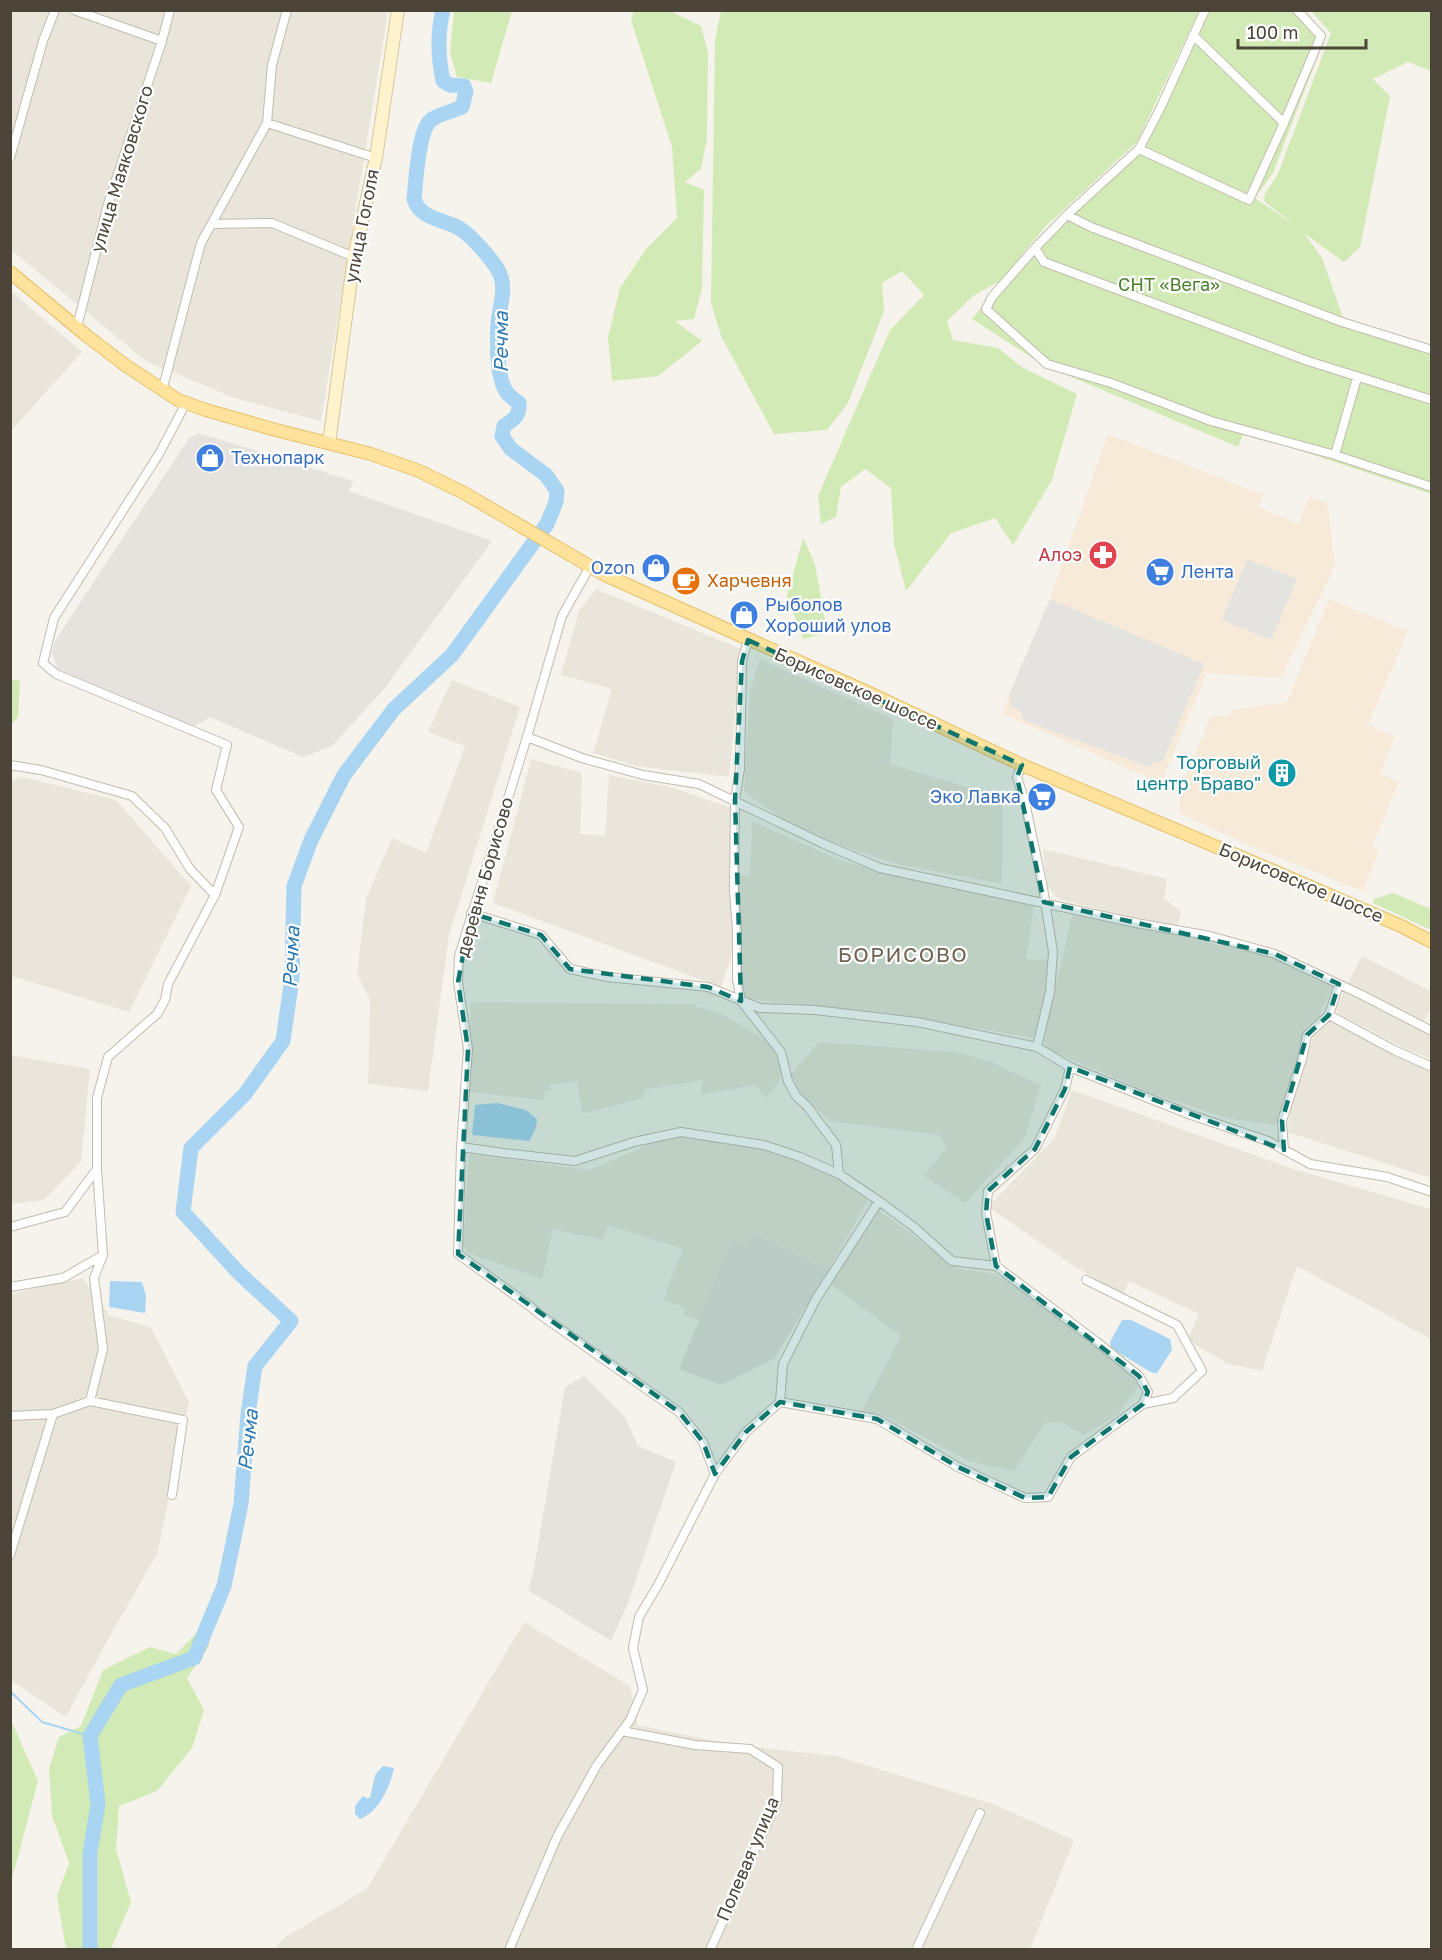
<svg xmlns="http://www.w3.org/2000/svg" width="1442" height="1960" font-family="'Golos Text',sans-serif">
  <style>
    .residential { fill: #eae5da }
    .commercial { fill: #f7ead8 }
    .industrial { fill: #e6e2dd }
    .green { fill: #d2eab5 }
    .parking { fill: #e5e3e0 }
    .water { fill: #a9d4f2 }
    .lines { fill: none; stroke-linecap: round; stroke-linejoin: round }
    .stream { stroke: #a9d4f2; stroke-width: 2 }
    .river { stroke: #a9d4f2; stroke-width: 15 }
    .street-casing { stroke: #c2bbae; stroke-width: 10 }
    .secondary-casing { stroke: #d6c79b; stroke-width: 14 }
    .primary-casing { stroke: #e6c16a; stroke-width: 14 }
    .street { stroke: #fff; stroke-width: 8 }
    .secondary { stroke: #fff3cd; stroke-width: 12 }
    .primary { stroke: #ffe39c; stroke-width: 12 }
    .marked { fill: #0f766e; fill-opacity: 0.2; stroke: #0f766e; stroke-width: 4.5; stroke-dasharray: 12 8; stroke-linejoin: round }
    .labels { text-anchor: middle; stroke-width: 4.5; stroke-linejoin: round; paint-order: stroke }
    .street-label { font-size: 18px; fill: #4b4439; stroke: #fff }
    .park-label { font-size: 18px; fill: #4a7f2a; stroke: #fff }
    .shop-label { font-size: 18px; fill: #366cbe; stroke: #fff; text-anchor: start }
    .health-label { font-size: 18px; fill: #be3a42; stroke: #fff; text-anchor: end }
    .food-label { font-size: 18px; fill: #c56008; stroke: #fff; text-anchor: start }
    .culture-label { font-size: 18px; fill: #0d838f; stroke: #fff; text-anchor: end }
    .water-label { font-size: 20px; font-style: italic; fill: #2e7ab2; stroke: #fff }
    .quarter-label { font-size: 21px; letter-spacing: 1.5px; fill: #6e6250; stroke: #fff }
  </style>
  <rect width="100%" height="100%" fill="#f6f3ec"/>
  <path class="residential" d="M10 11H388L321 421 234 398 146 361 11 250Z
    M11 291 82 352 11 431Z
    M596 589 741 649 729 777 636 766 593 753 612 689 561 675 579 611Z
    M760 659 893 719 890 764 1003 798 1002 884 897 864 836 844 781 818 744 792 750 691Z
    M452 680 520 707 449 935 428 1091 368 1084 370 1000 357 974 366 899 392 838 426 853 465 746 428 732Z
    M531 759 582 773 580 834 605 836 609 775 670 787 732 808 729 888 735 932 731 957 721 987 493 903Z
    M22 777 116 800 191 886 129 1012 11 976V781Z
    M752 821 842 861 1034 906 1026 959 1049 960 1043 1011 1033 1038 895 1014 748 999 740 980 737 875 750 877Z
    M1043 849 1167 879 1164 898 1181 912 1177 928 1058 899 1047 886Z
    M1073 912 1269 956 1330 984 1331 991 1318 1018 1305 1028 1298 1059 1275 1125 1226 1118 1148 1092 1048 1050 1043 1041Z
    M1362 956 1431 991V1008L1424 1021 1348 983Z
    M1344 991 1431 1035V1059L1404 1048 1339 1014 1336 1009Z
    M471 1002 689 1004 724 1015 772 1044 780 1056 782 1077 766 1098 755 1085 700 1095 703 1080 644 1090 643 1098 582 1114 577 1081 550 1084V1090H545L544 1100 468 1092Z
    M1329 1020 1431 1071V1178L1287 1132 1292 1102 1314 1034Z
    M819 1042 956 1052 991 1062 1041 1085 1024 1139 965 1203 924 1176 947 1147 939 1135 830 1121 799 1092 791 1074Z
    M11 1055 90 1069 81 1162 44 1200 11 1204Z
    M1072 1090 1293 1169 1431 1209V1339L1297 1266 1262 1371 1226 1363 1188 1340 1199 1314 1129 1281 1123 1295 1074 1266 988 1207 1054 1139Z
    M672 1135 763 1149 814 1167 839 1180 868 1201 828 1270 754 1233 748 1248 732 1241 700 1321 684 1315 686 1308 663 1300 683 1249 608 1225 603 1240 553 1229 542 1279 468 1253 463 1244 469 1154 589 1170Z
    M877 1209 959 1269 995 1274 1029 1293 1140 1384 1117 1415 1084 1435 1060 1422 1045 1423 1014 1471 969 1461 879 1413H861L901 1336 830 1284Z
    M83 1278 109 1315 151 1328 189 1402 157 1554 102 1650 66 1717 11 1680 10 1294Z
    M524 1622 630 1686 638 1725 733 1745 836 1756 993 1804 1074 1840 1030 1949 275 1950 282 1939 367 1889Z"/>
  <path class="commercial" d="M1108 434 1264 495 1258 507 1298 524 1309 497 1327 503 1335 565 1281 678 1207 673 1161 783 1003 714 1009 695 1050 599Z
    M1329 599 1408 631 1368 725 1395 737 1380 773 1399 782 1372 847 1379 851 1363 891 1253 847 1183 815 1179 812 1181 786 1212 715 1229 717 1232 710 1287 702Z"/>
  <path class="industrial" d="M199 433 353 481 349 491 492 541 384 689 332 746 303 757 210 717 193 727 58 669 52 653 55 641 189 438Z
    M754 1233 828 1270 775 1358 721 1385 679 1369 732 1241 748 1248Z
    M584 1376 625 1417 638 1446 676 1462 628 1603 611 1641 528 1590 534 1569 565 1387Z"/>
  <path class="green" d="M454 11H512L491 83 457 77 450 52Z
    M634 11H670L701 26 708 53 707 138 701 169 685 182 704 190 702 288 694 319 675 321 702 341 658 376 612 381 608 337 620 288 646 249 677 218 672 147 631 20Z
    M721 11H1199L1137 142 1046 226 1000 281 973 296 947 321 953 340 998 348 1023 368 1077 394 1052 480 1013 545 995 518 951 533 906 591 894 544 891 488 865 469 841 487 836 517 821 524 818 496 890 330 924 295 902 271 882 283 884 311 848 403 827 430 774 434 721 336 711 303 715 40Z
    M1200 11H1301L1326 35 1273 173 1255 198 1297 227 1264 201 1265 194 1278 174 1331 33 1311 11H1431V71L1408 62 1373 79 1390 96 1360 247 1344 262 1304 233 1322 258 1343 318 1431 345V494L1244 432 1238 447 1043 365 972 319 1029 249 1129 154 1139 142Z
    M803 538 815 564 827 633 803 639 787 596Z
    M11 680H20L18 717 11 725Z
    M1393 893 1431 909V930L1373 903 1374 899Z
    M210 1619 209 1646 187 1678 204 1710 192 1748 157 1791 119 1806 116 1849 131 1902 111 1949H66L57 1896 69 1863 52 1816 49 1769 59 1737 81 1726 103 1670 150 1647 176 1654Z
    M11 1720 38 1781 11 1883Z"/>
  <path class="parking" d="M1247 559 1297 579 1271 640 1222 620Z
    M1050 599 1204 664 1163 761 1155 762 1149 767 1023 720V715L1021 712 1011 707 1009 695Z"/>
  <path class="water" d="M497 1103 526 1110 537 1119 536 1128 529 1141 472 1135 475 1105Z
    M110 1281 142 1282 146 1296 145 1313 109 1307Z
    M1122 1320H1131L1170 1339 1172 1350 1157 1373H1152L1111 1348 1110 1342Z
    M383 1766 394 1768C390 1787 379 1812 360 1819L355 1814V1806L363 1796 366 1798H370L375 1775Z"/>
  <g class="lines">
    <path class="stream" d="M10 1691 42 1722 90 1736"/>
    <path class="river" d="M90 1950V1853L98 1804 90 1736 121 1685 194 1658 224 1586 241 1504 248 1414 255 1366 291 1321 239 1273 183 1212 191 1148 245 1094 283 1041 292 978 294 886 311 840 344 775 394 709 452 655 547 524 556 502 557 491 546 475 511 449 502 436 504 426C514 419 520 416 519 403 515 400 511 397 508 394 496 380 497 340 498 322 500 306 507 287 499 272 493 260 473 238 462 230 446 219 420 220 414 199 416 182 418 130 431 120 439 114 453 111 462 107L466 92 464 86 450 85 443 81C438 57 437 34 443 10"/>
    <g class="street-casing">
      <path id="street" d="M74 10 162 41
        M267 123 376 158
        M1284 123 1321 36 1297 10
        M1139 149 1249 200 1284 123 1193 35
        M10 158 43 41 55 10
        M1067 215 1139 149 1160 109 1205 10
        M212 224 272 223 354 257
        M1035 248 992 297 986 309 1047 364 1111 383 1211 421 1335 455 1432 487
        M77 327 108 204 162 41 170 10
        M1432 350 1342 322 1091 227 1067 215 1035 248 1044 262 1308 361 1432 400
        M162 391 201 243 267 123 272 65 287 10
        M1335 455 1357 378
        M748 640 742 661 740 769 735 800 734 891 737 930V979L741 1001 781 1052 788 1081 796 1096 807 1106 836 1145 839 1174
        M527 737 582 758 643 775 699 784 824 844 880 868 1136 923 1210 936 1275 954 1362 995 1432 1031
        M10 765 41 770 132 796 165 828 190 869 215 895
        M1022 765 1017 777 1025 802 1043 888 1053 952 1050 992 1037 1047
        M471 913 541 935 570 969 607 977 708 987 760 1008 815 1010 917 1022 1037 1047 1070 1067 1191 1115 1268 1141 1310 1164 1387 1177 1432 1192
        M1329 1015 1394 1050 1432 1067
        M461 1147 504 1153 575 1161 634 1142 681 1132 764 1145 800 1157 839 1174 879 1201 914 1227 952 1261 996 1266 1097 1342 1139 1376 1148 1392 1143 1404 1071 1457 1048 1497 1025 1498 958 1467 877 1419 780 1402 746 1432 715 1474
        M1284 1150 1282 1121 1302 1059 1307 1035 1329 1015 1339 984
        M10 1227 65 1212 97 1169
        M996 1266 986 1213 988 1191 1035 1149 1065 1089 1070 1067
        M1086 1280 1177 1325 1202 1371 1173 1398 1143 1404
        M10 1287 63 1278 103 1255
        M90 1401 103 1349 94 1278 103 1255 97 1169V1098L108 1057 157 1014 165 1000 168 984 215 895 239 827 216 790 227 745 56 674 43 663 54 618 159 454 186 403
        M780 1402 783 1364 816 1299 879 1201
        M10 1416 53 1414 90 1401 183 1420 172 1495
        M10 1555 53 1414
        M622 1731 695 1745 750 1749 778 1767 777 1801 710 1950
        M509 1950 557 1837 597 1765 630 1720 643 1690 633 1648 639 1617 658 1585 715 1474 703 1442 679 1412 539 1314 531 1307 458 1254 461 1147 468 1049 458 982 459 956 527 737 562 616 589 568
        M916 1950 980 1813"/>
    </g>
    <g class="secondary-casing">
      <path id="secondary" d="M329 443 354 257 376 158 398 10"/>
    </g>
    <g class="primary-casing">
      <path id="primary" d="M10 272 87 336 125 365 178 400 206 410 272 429 371 454 419 471 464 493 605 575 867 692 1022 765 1262 866 1401 926 1432 942"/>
    </g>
    <use href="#street" class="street"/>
    <use href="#secondary" class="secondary"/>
    <use href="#primary" class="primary"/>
  </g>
  <path class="marked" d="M748 640 1022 765 1017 777 1044 902 1275 954 1339 984 1329 1015 1307 1035 1282 1121 1284 1150 1070 1067 1065 1089 1035 1149 988 1191 986 1213 996 1266 1139 1376 1148 1392 1143 1404 1071 1457 1048 1497 1025 1498 958 1467 877 1419 780 1402 746 1432 715 1474 703 1442 679 1412 458 1254 468 1049 458 982 471 913 541 935 570 969 708 987 741 1001 735 800 742 661Z"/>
  <defs>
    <g id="shop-disc" transform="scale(1.5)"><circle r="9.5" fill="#3f7fe0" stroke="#fff"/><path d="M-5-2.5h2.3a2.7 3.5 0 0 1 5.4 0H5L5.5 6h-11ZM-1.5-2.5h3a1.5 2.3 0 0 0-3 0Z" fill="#fff"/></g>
    <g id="pharmacy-disc" transform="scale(1.5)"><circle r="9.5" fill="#e0444e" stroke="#fff"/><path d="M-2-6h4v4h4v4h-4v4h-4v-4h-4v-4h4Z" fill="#fff"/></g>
    <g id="supermarket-disc" transform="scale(1.5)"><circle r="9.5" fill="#3f7fe0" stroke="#fff"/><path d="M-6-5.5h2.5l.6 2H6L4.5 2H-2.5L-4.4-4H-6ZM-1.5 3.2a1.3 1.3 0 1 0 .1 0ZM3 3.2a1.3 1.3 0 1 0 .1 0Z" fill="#fff"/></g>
    <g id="cafe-disc" transform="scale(1.5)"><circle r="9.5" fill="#e8710a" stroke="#fff"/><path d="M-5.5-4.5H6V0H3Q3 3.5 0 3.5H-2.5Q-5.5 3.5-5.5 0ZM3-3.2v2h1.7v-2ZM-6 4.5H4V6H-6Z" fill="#fff"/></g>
    <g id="building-disc" transform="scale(1.5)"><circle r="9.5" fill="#0f9aa8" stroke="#fff"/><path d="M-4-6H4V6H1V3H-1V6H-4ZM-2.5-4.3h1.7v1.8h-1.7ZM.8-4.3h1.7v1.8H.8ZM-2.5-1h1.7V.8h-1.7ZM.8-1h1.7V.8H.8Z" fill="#fff"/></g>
  </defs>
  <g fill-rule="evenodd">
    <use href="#shop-disc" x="210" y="458"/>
    <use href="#pharmacy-disc" x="1103" y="555"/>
    <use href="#shop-disc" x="656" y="568"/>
    <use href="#supermarket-disc" x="1160" y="572"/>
    <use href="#cafe-disc" x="686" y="581"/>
    <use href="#shop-disc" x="744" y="615"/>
    <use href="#building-disc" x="1282" y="773"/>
    <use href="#supermarket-disc" x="1042" y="797"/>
  </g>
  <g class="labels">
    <g class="street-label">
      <text transform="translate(122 169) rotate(-73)" y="6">улица Маяковского</text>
      <text transform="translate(362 226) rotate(-79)" y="6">улица Гоголя</text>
      <text transform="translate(856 689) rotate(24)" y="6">Борисовское шоссе</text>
      <text transform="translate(485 877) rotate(-74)" y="6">деревня Борисово</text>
      <text transform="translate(1301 883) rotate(23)" y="6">Борисовское шоссе</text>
      <text transform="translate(748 1859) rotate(-67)" y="6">Полевая улица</text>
    </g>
    <g class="park-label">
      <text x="1169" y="291">СНТ «Вега»</text>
    </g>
    <g class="shop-label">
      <text x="231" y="464">Технопарк</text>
      <text x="635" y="574" text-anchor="end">Ozon</text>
      <text x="1181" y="578">Лента</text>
      <text x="765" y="611">Рыболов<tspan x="765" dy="21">Хороший улов</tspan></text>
      <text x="1021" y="803" text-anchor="end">Эко Лавка</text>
    </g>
    <g class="health-label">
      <text x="1082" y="561">Алоэ</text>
    </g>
    <g class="food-label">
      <text x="707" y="587">Харчевня</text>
    </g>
    <g class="culture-label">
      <text x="1261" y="769">Торговый<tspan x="1261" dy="21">центр "Браво"</tspan></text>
    </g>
    <g class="water-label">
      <text transform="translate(501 342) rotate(-90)" y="7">Речма</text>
      <text transform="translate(291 957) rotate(-87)" y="7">Речма</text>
      <text transform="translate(248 1440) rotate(-84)" y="7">Речма</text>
    </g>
    <g class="quarter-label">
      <text x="903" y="962">БОРИСОВО</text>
    </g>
  </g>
  <rect width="1442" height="1960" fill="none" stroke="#4b4439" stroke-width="24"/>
  <path d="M1238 39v9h128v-9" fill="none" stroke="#4b4439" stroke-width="3"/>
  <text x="1247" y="39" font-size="18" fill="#4b4439" stroke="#ffffff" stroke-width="4.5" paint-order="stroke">100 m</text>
</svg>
